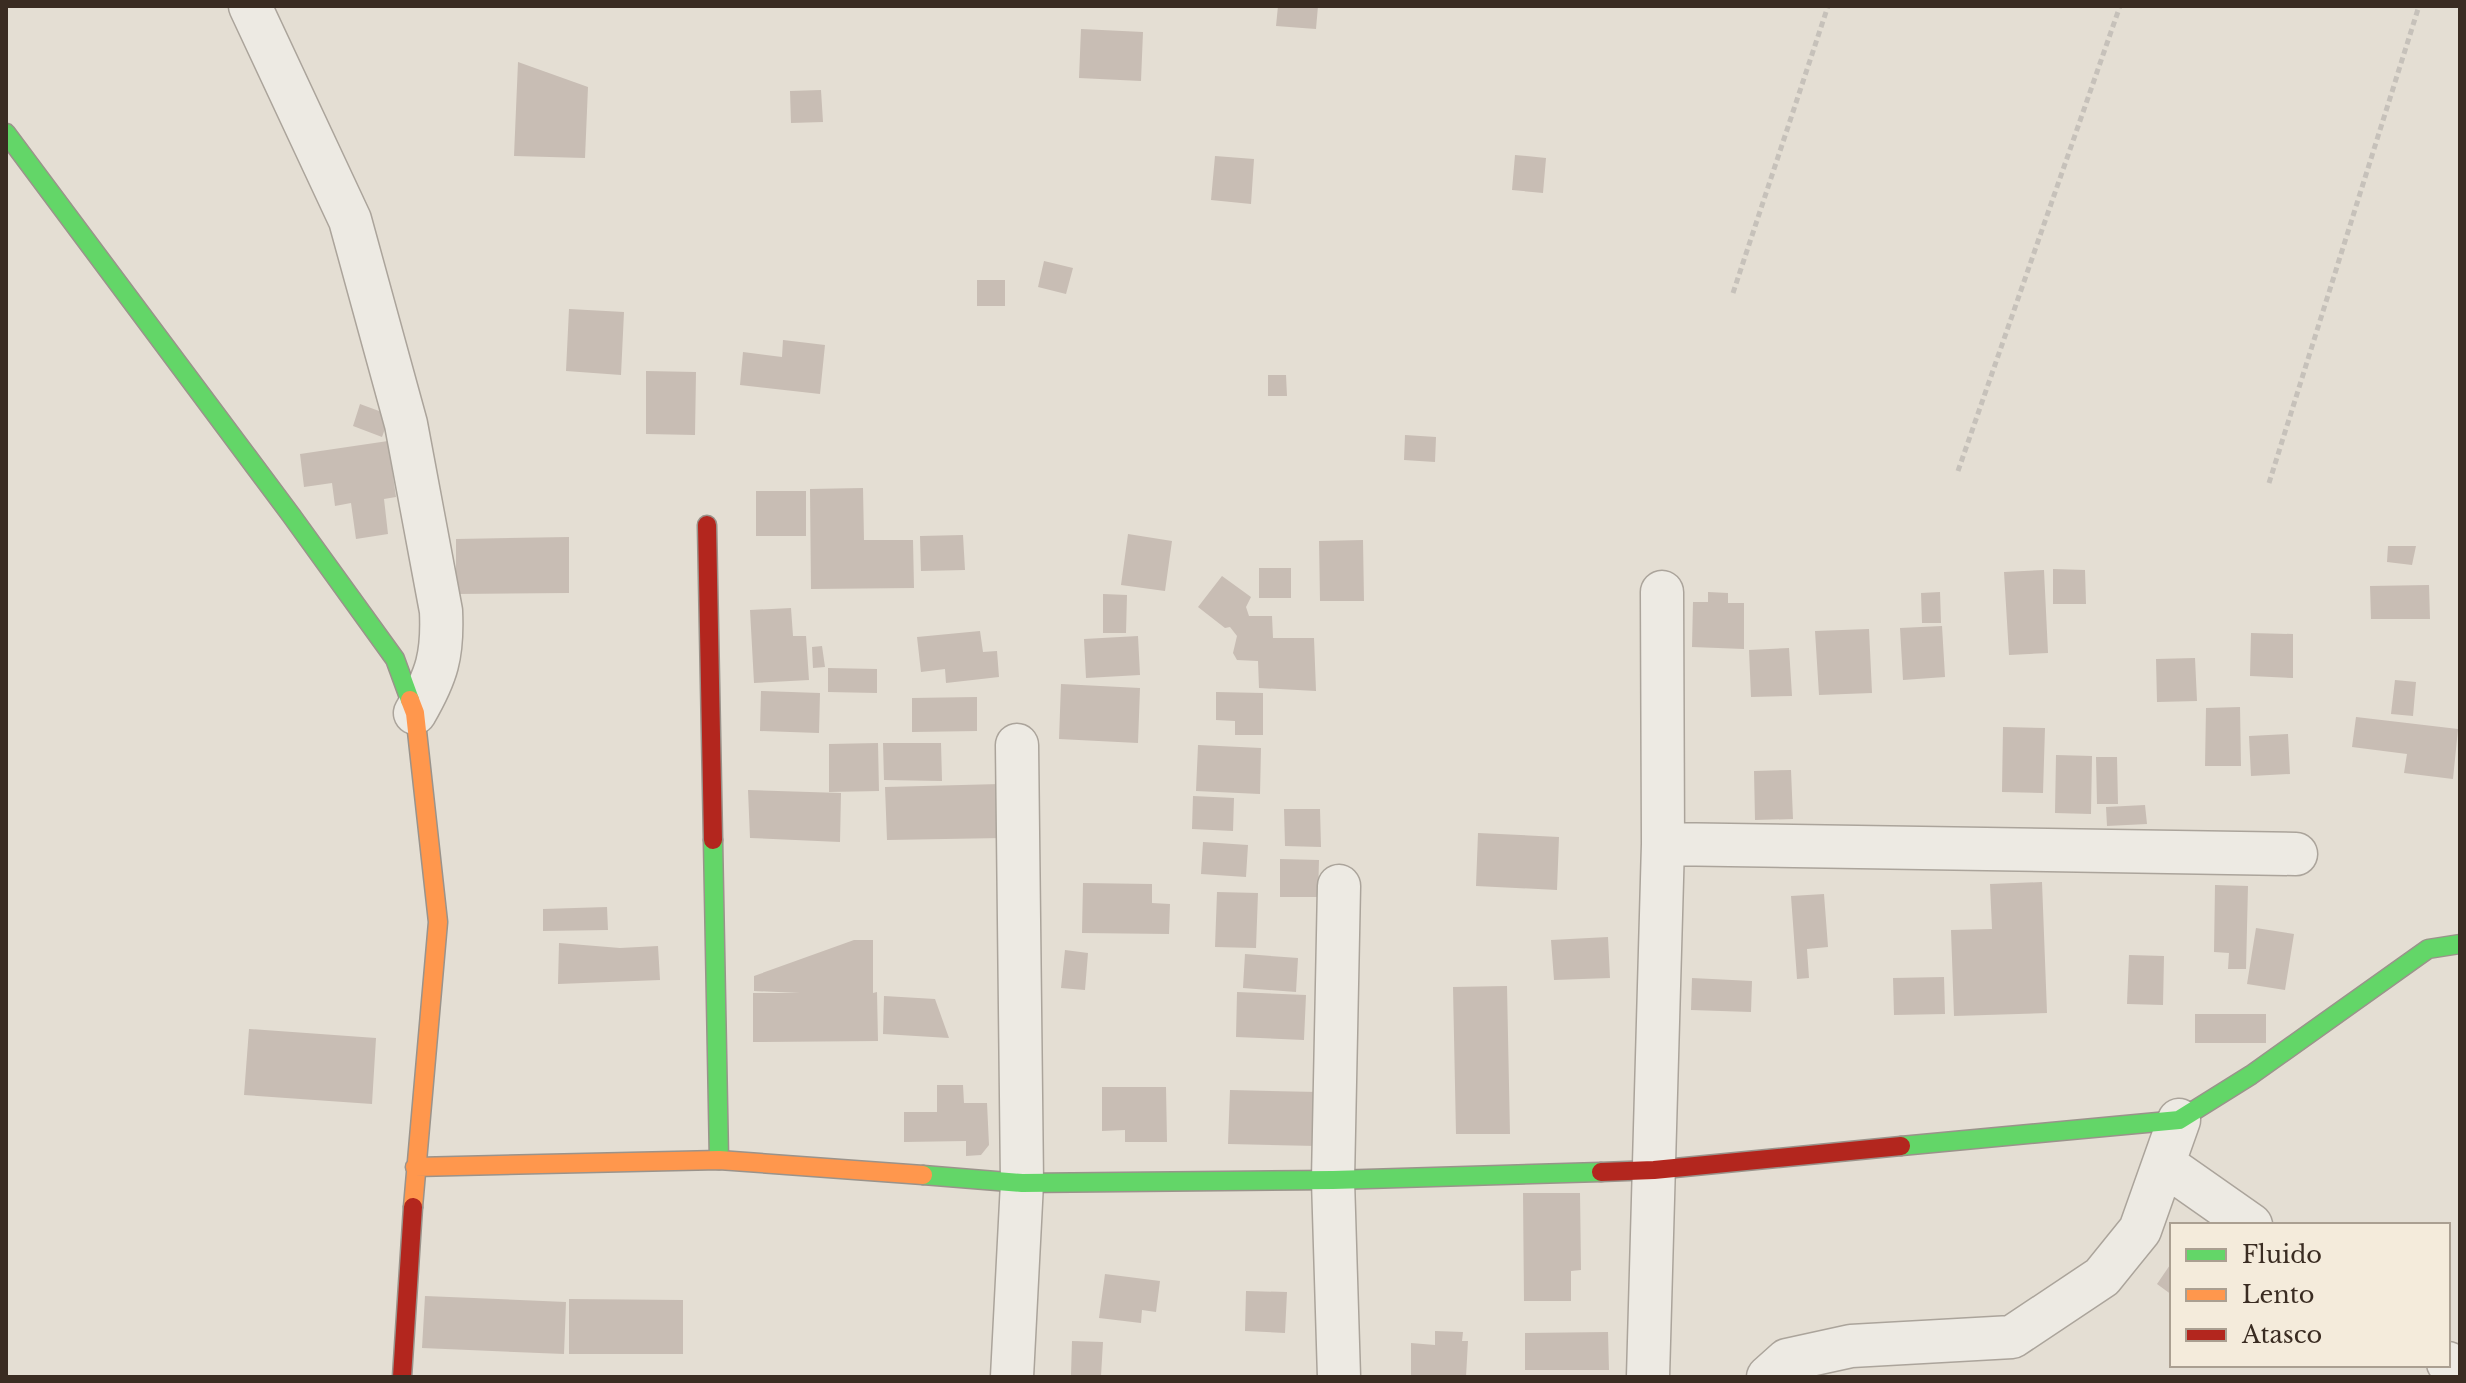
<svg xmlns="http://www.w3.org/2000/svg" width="2466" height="1383" font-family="'Libre Baskerville',serif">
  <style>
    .building { fill: #c8bdb4 }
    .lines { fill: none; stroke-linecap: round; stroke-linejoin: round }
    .street-casing { stroke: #aba49b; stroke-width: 45 }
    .fast-casing { stroke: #9a938b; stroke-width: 21 }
    .slow-casing { stroke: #9a938b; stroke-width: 21 }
    .jam-casing { stroke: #9a938b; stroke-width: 21 }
    .path { stroke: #c6c1ba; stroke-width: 5; stroke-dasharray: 6 4; stroke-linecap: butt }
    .street { stroke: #edeae3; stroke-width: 42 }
    .fast { stroke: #63d668; stroke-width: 18 }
    .slow { stroke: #ff974d; stroke-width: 18 }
    .jam { stroke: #b3261e; stroke-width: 18 }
  </style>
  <rect width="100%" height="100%" fill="#e4ded3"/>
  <path class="building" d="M1278 6H1318L1316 29 1276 26Z
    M1081 29 1143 32 1141 81 1079 78Z
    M518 62 588 87 585 158 514 156Z
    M821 90 823 122 791 123 790 91Z
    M1515 155 1546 158 1543 193 1512 190Z
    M1215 156 1254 159 1251 204 1211 200Z
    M1044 261 1073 268 1066 294 1038 287Z
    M977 280H1005V306H977Z
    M569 309 624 312 621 375 566 371Z
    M783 340 825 345 820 394 740 385 743 352 782 357Z
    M646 371 696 372 695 435 646 434Z
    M1268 375H1286L1287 396H1268Z
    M360 404 390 415 382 437 353 426Z
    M1405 435 1436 437 1435 462 1404 460Z
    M388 441 396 497 384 499 388 534 356 539 351 503 335 506 332 483 304 487 300 454Z
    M863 488 864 540H913L914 588 811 589 810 489Z
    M756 491H806V536H756Z
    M1128 534 1172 541 1165 591 1121 585Z
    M963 535 965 570 921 571 920 536Z
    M569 537V593L456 594V539Z
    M1363 540 1364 601H1320L1319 541Z
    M2388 546H2416L2412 565 2387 562Z
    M1259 568H1291V598H1259Z
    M2053 569 2085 570 2086 604H2053Z
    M2044 570 2048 653 2009 655 2004 572Z
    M1222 576 1251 597 1246 607 1249 616H1272L1273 638H1314L1316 691 1259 688 1258 661 1237 660 1233 653 1237 636 1230 627 1225 628 1198 607Z
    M2429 585 2430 619H2371L2370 586Z
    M1708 592 1728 593V603H1744V649L1692 647 1693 602H1708Z
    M1940 592 1941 623H1922L1921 593Z
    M1103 594 1127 595 1126 633H1103Z
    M791 608 793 636H806L809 680 754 683 750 610Z
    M1942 626 1945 677 1903 680 1900 628Z
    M1869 629 1872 693 1819 695 1815 631Z
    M980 631 983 652 997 651 999 677 946 683 945 669 921 672 917 637Z
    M2251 633 2293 634V678L2250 676Z
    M1138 636 1140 675 1086 678 1084 639Z
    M822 646 825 667 813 668 812 647Z
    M1789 648 1792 696 1751 697 1749 650Z
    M2195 658 2197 701 2157 702 2156 659Z
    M828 668 877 669V693L828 692Z
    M2395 680 2416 682 2413 716 2391 714Z
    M1061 684 1140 688 1138 743 1059 739Z
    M761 691 820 693 819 733 760 731Z
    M1216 692 1263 693V735H1235V721L1216 720Z
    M977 697V731L912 732V698Z
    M2240 707 2241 766H2205L2206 708Z
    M2356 717 2458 729 2453 779 2404 773 2407 754 2352 747Z
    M2003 727 2045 728 2043 793 2002 792Z
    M2288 734 2290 774 2251 776 2249 736Z
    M878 743 879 791 829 792V744Z
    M883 743H941L942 781 884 780Z
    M1198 745 1261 748 1260 794 1196 791Z
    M2056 755 2092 756 2091 814 2055 813Z
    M2096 757H2117L2118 804H2097Z
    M1791 770 1793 819 1755 820 1754 771Z
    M1000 784 1002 838 887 840 885 787Z
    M748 790 841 793 840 842 750 838Z
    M1193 796 1234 798 1233 831 1192 829Z
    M2145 805 2147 824 2107 826 2106 807Z
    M1284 809H1320L1321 847 1285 846Z
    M1478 833 1559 837 1557 890 1476 886Z
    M1203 842 1248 845 1246 877 1201 874Z
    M1280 859 1319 860 1318 897H1280Z
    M2042 882 2047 1013 1954 1016 1951 930 1992 929 1990 884Z
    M1083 883 1152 884V903L1170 904 1169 934 1082 933Z
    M2215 885 2248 886 2246 969H2228L2229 953 2214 952Z
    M1217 892 1258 893 1256 948 1215 947Z
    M1824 894 1828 947 1807 949 1809 978 1797 979 1791 896Z
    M607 907 608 930 543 931V909Z
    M2256 928 2294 934 2285 990 2247 984Z
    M1608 937 1610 978 1554 980 1551 940Z
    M854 940H873V993L877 992 878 1041 753 1042V993H800L754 991V976Z
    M559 943 620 948 658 946 660 980 558 984Z
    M1065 950 1088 953 1085 990 1061 988Z
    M1245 954 1298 958 1296 992 1243 988Z
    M2129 955 2164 956 2163 1005 2127 1004Z
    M1944 977 1945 1014 1894 1015 1893 978Z
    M1692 978 1752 981 1751 1012 1691 1010Z
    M1507 986 1510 1134H1456L1453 987Z
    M1237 992 1306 995 1304 1040 1236 1037Z
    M884 996 935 999 949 1038 883 1034Z
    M2195 1014H2266V1043H2195Z
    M249 1029 376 1038 372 1104 244 1095Z
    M937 1085H963L964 1103H987L989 1145 981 1155 966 1156V1141L904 1142V1112H937Z
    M1102 1087H1166L1167 1142H1125V1130L1102 1131Z
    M1230 1090 1318 1092 1317 1146 1228 1144Z
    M1523 1193H1580L1581 1270 1571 1271V1301H1524Z
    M2172 1262V1295L2157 1284Z
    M1105 1274 1160 1281 1156 1312 1142 1310 1141 1323 1099 1318Z
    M1246 1291 1287 1292 1285 1333 1245 1331Z
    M425 1296 566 1302 564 1354 422 1348Z
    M569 1299 683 1300V1354H569Z
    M1435 1331 1463 1332 1462 1341H1468L1466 1377H1411V1343L1435 1345Z
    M1608 1332 1609 1370H1525V1333Z
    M1072 1341 1103 1342 1101 1376 1071 1375Z"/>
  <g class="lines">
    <g class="street-casing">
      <path id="street" d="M250 6 350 220 406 424 441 611C443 655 437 675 415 713
        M1663 844 2296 854
        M1339 886 1333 1180 1339 1377
        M2164 1164 2251 1225
        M2448 1363 2460 1372
        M1012 1377 1022 1183 1017 745
        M1648 1377 1663 844 1662 592
        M1768 1377 1787 1360 1851 1346 2012 1337 2102 1277 2140 1230 2179 1120"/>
    </g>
    <g class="fast-casing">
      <path id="fast" d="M6 133 291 515 395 659 410 700
        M713 840 719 1160
        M1901 1146 2179 1120 2251 1075 2428 949 2460 944
        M923 1175 1022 1183 1333 1180 1601 1172"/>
    </g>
    <g class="slow-casing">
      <path id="slow" d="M410 700 415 713 438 922 413 1207
        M415 1167 719 1160 923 1175"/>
    </g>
    <g class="jam-casing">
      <path id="jam" d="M707 525 713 840
        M1601 1172 1654 1170 1901 1146
        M402 1377 413 1207"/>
    </g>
    <path class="path" d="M1733 293 1828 6
      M1958 471 2120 6
      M2269 483 2419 6"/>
    <use href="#street" class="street"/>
    <use href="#fast" class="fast"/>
    <use href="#slow" class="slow"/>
    <use href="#jam" class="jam"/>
  </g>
  <rect width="2466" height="1383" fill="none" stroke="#3a2c22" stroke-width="16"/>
  <rect x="2170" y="1223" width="280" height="144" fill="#f4ebdb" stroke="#aa9f91" stroke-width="2"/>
  <rect x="2186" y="1249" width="40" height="12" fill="#63d668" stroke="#aa9f91" stroke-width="2"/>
  <text x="2242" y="1263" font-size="24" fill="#3a2c22">Fluido</text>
  <rect x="2186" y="1289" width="40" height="12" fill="#ff974d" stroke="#aa9f91" stroke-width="2"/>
  <text x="2242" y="1303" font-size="24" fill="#3a2c22">Lento</text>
  <rect x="2186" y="1329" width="40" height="12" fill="#b3261e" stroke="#aa9f91" stroke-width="2"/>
  <text x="2242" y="1343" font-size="24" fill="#3a2c22">Atasco</text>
</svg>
